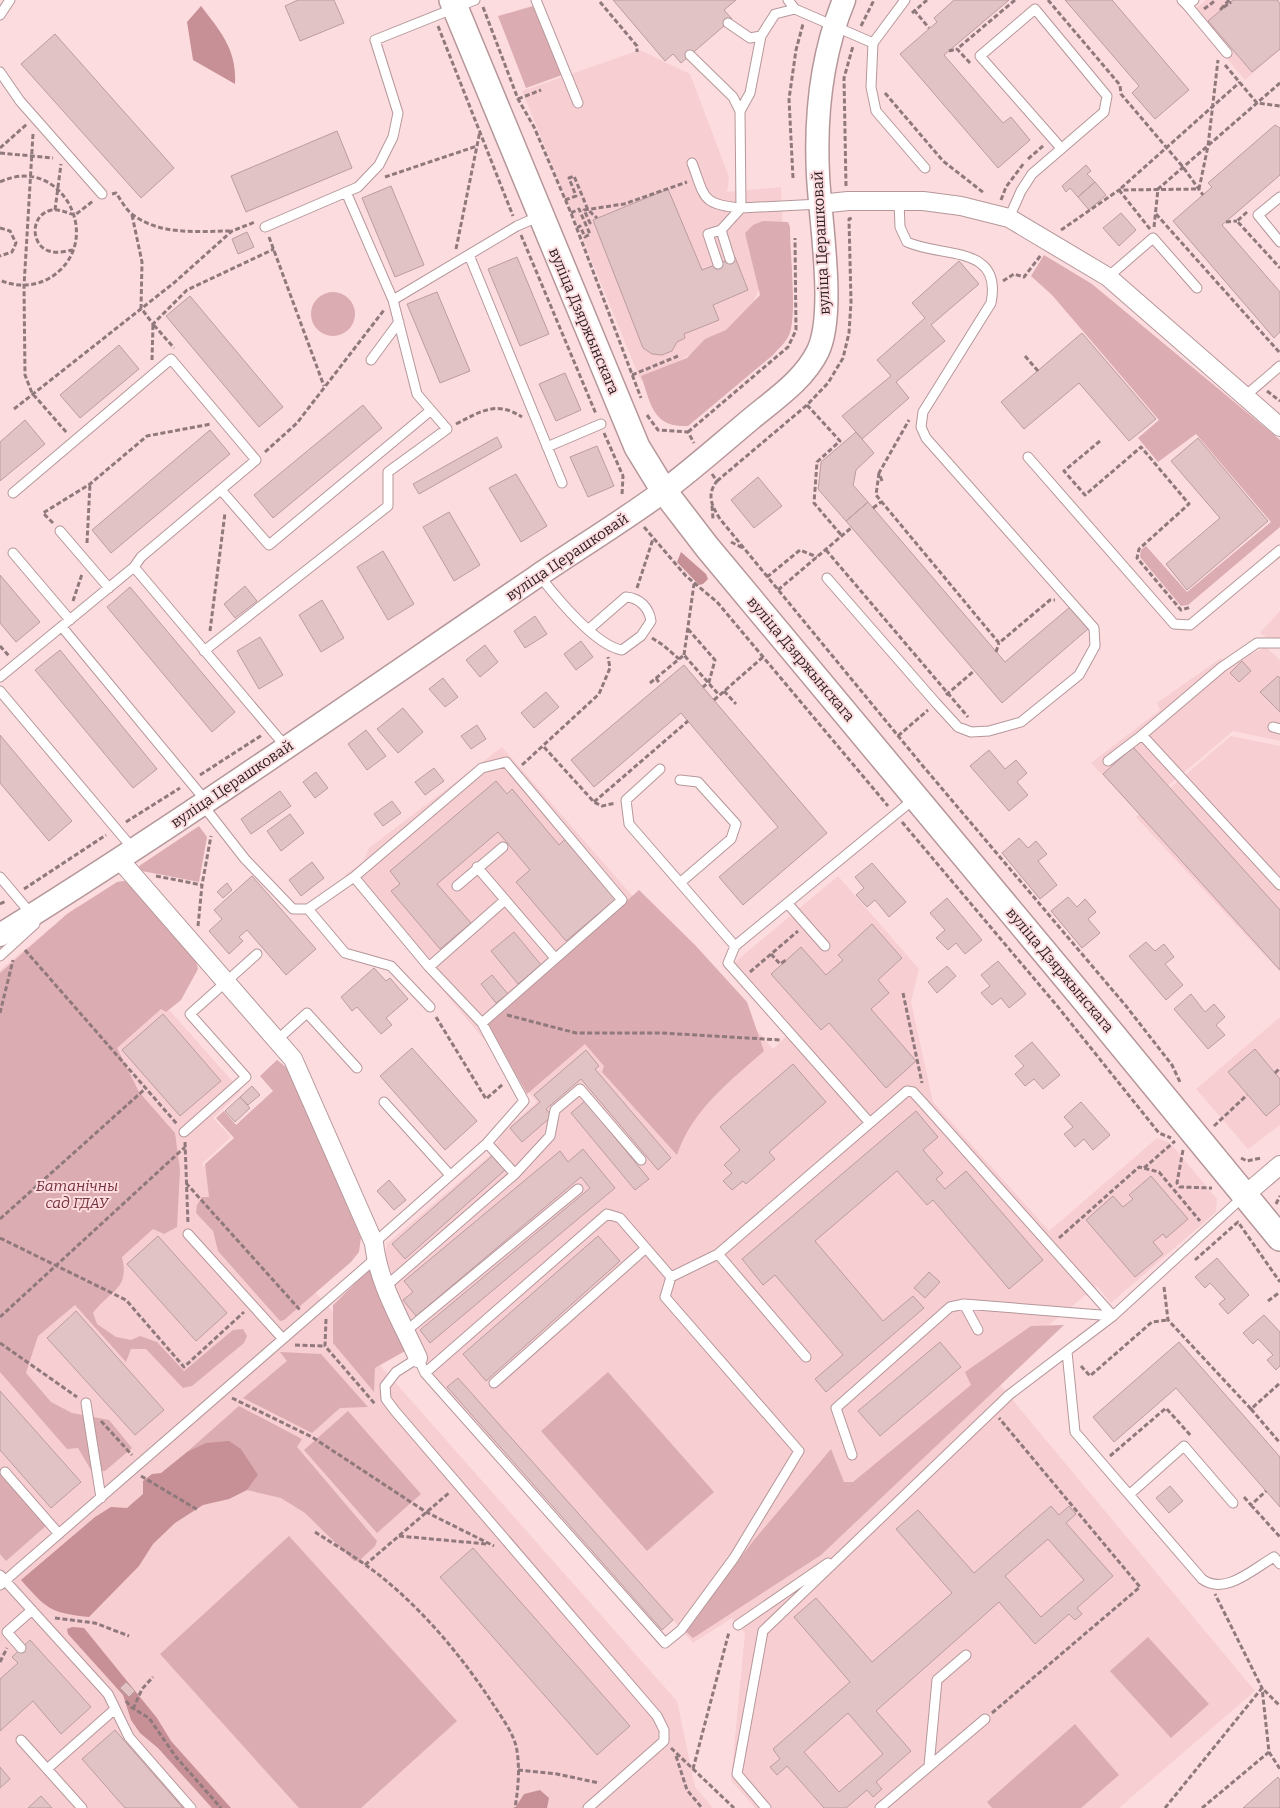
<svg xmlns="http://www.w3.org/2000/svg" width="1280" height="1808" font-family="Bitter,serif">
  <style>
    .built { fill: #f7ced2 }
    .green { fill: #dbacb1 }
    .forest { fill: #c69096 }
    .building { fill: #e1c2c5; stroke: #bb9c9f; fill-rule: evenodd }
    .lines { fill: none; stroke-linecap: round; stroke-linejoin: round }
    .service-casing { stroke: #b5979a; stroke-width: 11 }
    .minor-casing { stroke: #b5979a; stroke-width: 20 }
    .tertiary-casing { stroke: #b5979a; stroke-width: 25 }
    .secondary-casing { stroke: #b5979a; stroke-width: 28 }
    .path { stroke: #90797c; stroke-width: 3; stroke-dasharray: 5 2.5; stroke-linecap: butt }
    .service { stroke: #fff; stroke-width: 9 }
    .minor { stroke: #fff; stroke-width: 18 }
    .tertiary { stroke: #fff; stroke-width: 22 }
    .secondary { stroke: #fff; stroke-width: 25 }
    .labels { text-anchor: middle; stroke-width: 4; stroke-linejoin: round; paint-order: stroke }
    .street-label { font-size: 15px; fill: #2b1f21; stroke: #fddcdf }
    .park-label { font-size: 15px; font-style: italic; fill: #75313d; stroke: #fddcdf }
  </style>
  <rect width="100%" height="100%" fill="#fddcdf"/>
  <path class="built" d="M1206 0H1280V50L1245 80 1189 14Z
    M640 50 690 74 729 177 727 192 781 187 783 229 744 326 641 381 522 91Z
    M1280 611V647L1260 633Z
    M1266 647 1280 660V741L1233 731 1137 812 1091 763 1160 710 1157 703 1221 658 1230 667 1241 659Z
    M1231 736 1280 746V972L1136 817Z
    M502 747 629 892 715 982 773 1049 794 1029 735 962 838 876 919 969 911 1002 933 1102 1049 1231 1157 1138 1170 1143 1217 1199 1216 1212 1111 1303 1097 1286 990 1373 1255 1691 1119 1808H755L731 1780 745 1633 732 1618 693 1643 673 1620 662 1630 432 1372 406 1312 385 1255 387 1244 489 1156 505 1130 537 1102 345 875 363 862 369 848Z
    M77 906 241 1091 213 1118 231 1137 202 1164 677 1701 695 1787 713 1808H0V970Z
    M1280 1017V1125L1248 1149 1196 1089Z"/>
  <path class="green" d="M533 6 562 75 526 88 498 16Z
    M763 221 788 222 790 227C790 254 796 305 791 329 789 340 780 347 773 355L688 426C652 428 651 403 641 376L687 358 705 339 726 330 760 295 745 233 753 225Z
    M1044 255 1092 284 1280 440V527L1188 605 1181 606 1140 557 1141 550 1146 546 1187 592 1271 522 1196 434 1158 462 1138 438 1159 420 1052 295 1031 276Z
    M311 314a22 22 0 1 1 44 0a22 22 0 1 1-44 0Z
    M199 826 207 837 199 882 142 871 139 866Z
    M124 881 130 883 194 954 198 969 181 1000 166 1012 161 1009 117 1048 139 1092 175 1133 180 1170 177 1227 164 1234 153 1229 122 1257C130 1290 110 1290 93 1313L97 1324 116 1337 131 1340 140 1336 157 1342 184 1371 233 1330 243 1329 247 1336 244 1343 192 1386 183 1388 146 1349H131L126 1362 75 1305 38 1336 26 1373 51 1402 72 1413 109 1420 132 1448 105 1471 91 1470 78 1448 67 1449 0 1372V973L67 914 117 882Z
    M639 890 695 945 747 1002 764 1051C729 1082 692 1110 677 1155L602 1072 604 1066 585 1044 527 1094 488 1024Z
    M277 1060 287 1068 291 1076 361 1238 359 1252 351 1262 284 1320 280 1321 218 1251 213 1231 196 1213 197 1205 202 1197H209L205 1164 234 1138 216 1118 224 1111 236 1125 273 1091 260 1076Z
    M371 1268 405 1351 375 1368 374 1392 333 1343V1305Z
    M1064 1325 821 1555 693 1638 684 1630 754 1540 831 1449 844 1482H853L971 1385 965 1372 1031 1326Z
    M280 1352 321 1354 368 1407 340 1408 312 1433 243 1398 287 1361Z
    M608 1372 714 1492 647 1551 541 1431Z
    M239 1406 302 1439 297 1447 377 1541 375 1546 359 1561H354L305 1513 281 1498 247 1490 258 1475 187 1452Z
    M348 1411 421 1494 377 1533 304 1450Z
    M0 1472 47 1525 6 1561 0 1554Z
    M289 1536 457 1721 361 1808H299L160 1654Z
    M1148 1637 1209 1704 1171 1738 1110 1671Z
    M1075 1724 1119 1775 1081 1808H992L987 1802Z"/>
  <path class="forest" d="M201 6C221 32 237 50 235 84L193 60 187 22Z
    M681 552 706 574 708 579 703 584 699 585 677 562Z
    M229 1441 241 1449 258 1475 247 1490 229 1499 203 1505 175 1523 153 1544 139 1566 89 1617C50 1613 47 1609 21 1580L95 1517 111 1507 127 1508 143 1494V1481L152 1474 161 1473 187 1452 206 1443Z
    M72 1627 84 1628 157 1718 171 1741 231 1808H212L158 1748 140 1733 131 1720 123 1695 68 1634 67 1629Z
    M540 1790 549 1798 547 1808H515L524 1794Z"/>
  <path class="building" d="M298 0H334L344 23 300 41 285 6Z
    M613 0H736L724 10 732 19 681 63 673 54 665 61Z
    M954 0H1009L944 55 1003 123 1011 117 1030 140 998 168 900 54 937 22 934 18Z
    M1065 0H1112L1189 90 1155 119 1132 93 1139 86Z
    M1233 0H1277L1280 4V49L1252 72 1208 21Z
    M55 34 174 168 141 198 21 64Z
    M1275 125 1280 128V175L1222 225 1280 292V332L1274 338 1173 221 1212 187 1208 183Z
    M337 131 352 168 246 212 231 176Z
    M1086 165 1091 171 1087 174 1095 182 1078 197 1070 188 1066 192 1062 186Z
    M1095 182 1106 195 1089 210 1078 197Z
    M391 186 424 265 395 277 362 198Z
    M668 189 702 270 735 257 748 290 713 305 719 320 684 334 685 338 677 342 672 351 662 355 652 354 643 348 593 220Z
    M1121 213 1136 230 1119 246 1103 228Z
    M247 232 254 247 238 254 232 239Z
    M517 257 549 334 520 346 488 269Z
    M959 261 979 284 931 325 945 341 896 382 909 398 862 439 842 416 891 376 877 360 925 318 912 303Z
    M437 292 470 371 440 383 407 304Z
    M190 296 283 407 259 427 166 316Z
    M1082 333 1156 419 1129 441 1079 383 1024 429 1001 402Z
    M119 345 139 369 80 418 60 395Z
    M565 373 581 410 556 421 539 384Z
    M363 405 382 428 273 518 254 495Z
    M25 420 45 444 0 481V442Z
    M210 430 230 454 111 553 92 530Z
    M856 432 874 453 856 470 854 481 853 485 868 502 846 521 818 489 819 482 821 462Z
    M497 437 502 447 419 494 413 484Z
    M1198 438 1268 521 1187 590 1166 564 1220 518 1171 461Z
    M597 446 614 486 588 497 570 457Z
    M516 474 547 526 521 542 489 488Z
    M758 477 782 506 754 528 731 500Z
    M868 502 1005 662 1070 607 1088 629 1002 703 846 521Z
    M449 512 480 565 454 581 423 527Z
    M383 551 414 604 388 620 357 567Z
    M0 575 40 622 16 642 0 623Z
    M245 586 257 601 235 618 224 604Z
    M130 587 235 712 212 732 107 607Z
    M322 600 344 638 321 652 299 615Z
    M535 616 547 634 525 648 514 631Z
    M260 637 283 675 259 689 237 651Z
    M581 641 593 657 576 670 564 654Z
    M485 645 498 662 480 677 466 660Z
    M60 650 157 769 133 788 35 670Z
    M1242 661 1251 671 1239 682 1230 673Z
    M684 665 827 833 743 905 719 877 778 827 681 713 594 787 571 760Z
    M1278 676 1280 678V712L1260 692Z
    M443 678 458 697 445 707 429 689Z
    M546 692 559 707 534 728 521 713Z
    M403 708 423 732 398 753 377 729Z
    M477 725 486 739 471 749 461 736Z
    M366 730 386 756 367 770 348 744Z
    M0 735 72 821 49 841 0 783Z
    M1133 747 1280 910V970L1103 774Z
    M989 750 1005 769 1016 760 1027 773 1017 782 1028 795 1009 811 970 766Z
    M434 768 444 781 425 795 415 782Z
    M316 772 328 788 315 798 303 782Z
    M496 781 507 794 512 789 559 845 565 839 616 899 566 941 516 882 530 870 498 832 437 884 471 923 440 949 391 891 400 884 390 871Z
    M280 791 291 806 251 834 241 819Z
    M392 801 401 813 383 826 374 814Z
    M290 814 304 833 281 851 267 831Z
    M1019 838 1028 848 1036 841 1047 854 1038 861 1057 885 1040 899 1002 853Z
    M312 862 324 878 301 896 289 880Z
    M872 863 906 902 889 917 875 900 867 907 856 895 864 888 855 877Z
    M252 876 316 949 286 975 247 930 239 937 243 941 229 954 209 931 222 919 214 910Z
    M227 883 232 890 223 898 217 892Z
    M1068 897 1077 907 1085 899 1096 912 1088 919 1100 933 1082 948 1051 911Z
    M947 898 982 940 965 954 956 943 948 950 936 938 945 930 930 913Z
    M872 924 902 958 878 980 889 993 871 1009 916 1061 886 1088 829 1023 821 1030 771 974 801 947 826 975 843 960 838 955Z
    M514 932 541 965 518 984 491 951Z
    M1146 942 1155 951 1164 944 1174 957 1165 964 1183 985 1166 1000 1129 956Z
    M998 961 1026 994 1009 1008 1001 998 992 1005 981 993 990 986 981 975Z
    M947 966 956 976 937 993 928 982Z
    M374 968 386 981 390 978 408 999 386 1018 392 1025 381 1034 357 1007 352 1011 341 997Z
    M492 975 508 994 496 1003 481 984Z
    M1191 994 1205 1012 1214 1004 1225 1017 1216 1025 1225 1035 1208 1049 1174 1009Z
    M163 1014 221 1081 180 1116 122 1050Z
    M1032 1042 1060 1075 1043 1089 1034 1079 1025 1086 1015 1074 1024 1066 1015 1056Z
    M412 1048 477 1121 445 1150 380 1076Z
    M1255 1049 1280 1079V1104L1266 1116 1228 1072Z
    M586 1050 599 1066 595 1069 671 1158 658 1170 581 1079 546 1109 552 1116 522 1142 510 1128 540 1102 534 1095Z
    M793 1064 826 1102 769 1152 775 1159 746 1184 743 1181 732 1190 723 1181 732 1173 724 1165 740 1150 720 1127Z
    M252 1086 260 1095 248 1105 240 1097Z
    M240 1097 250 1108 235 1122 225 1111Z
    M585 1101 649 1179 635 1190 571 1113Z
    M1081 1102 1110 1135 1093 1150 1084 1139 1075 1147 1064 1134 1073 1127 1064 1117Z
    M916 1111 938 1137 923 1150 943 1173 936 1179 945 1189 966 1171 1043 1260 1009 1289 933 1200 927 1205 897 1171 815 1241 883 1321 913 1296 924 1308 826 1392 815 1379 843 1355 775 1275 763 1285 742 1259Z
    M583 1149 615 1188 430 1343 420 1330 590 1188 581 1177 416 1316 403 1300 413 1292 404 1281 560 1151 568 1162Z
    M492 1156 505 1170 405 1259 392 1244Z
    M1151 1176 1188 1219 1166 1238 1163 1234 1153 1242 1163 1254 1135 1277 1086 1220 1113 1196 1123 1207 1133 1199 1129 1195Z
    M389 1180 406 1200 394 1210 377 1191Z
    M158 1236 227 1313 196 1341 127 1264Z
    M598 1236 620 1261 486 1381 463 1354Z
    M1217 1258 1249 1295 1228 1314 1219 1304 1225 1299 1210 1283 1205 1288 1195 1277Z
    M929 1272 940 1282 925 1298 914 1288Z
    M76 1311 164 1410 135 1435 47 1338Z
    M1264 1315 1280 1332V1366L1276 1370 1267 1360 1273 1355 1258 1339 1253 1344 1243 1333Z
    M940 1342 961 1367 880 1436 858 1411Z
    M1179 1342 1280 1457V1507L1176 1388 1114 1442 1093 1417Z
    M458 1378 673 1620 662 1630 447 1387Z
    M0 1391 81 1482 51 1508 0 1450Z
    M1170 1486 1183 1501 1169 1513 1156 1498Z
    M1051 1506 1059 1515 1069 1506 1076 1514 1066 1523 1113 1576 1077 1608 1082 1614 1075 1620 1069 1614 1035 1644 999 1602 876 1711 911 1751 876 1782 882 1789 873 1797 867 1790 846 1808H824L787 1766 777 1775 770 1767 780 1759 773 1749 850 1682 794 1617 816 1598 872 1662 952 1593 896 1529 918 1510 974 1573ZM1048 1539 1084 1580 1041 1617 1005 1576ZM848 1713 883 1754 839 1792 804 1752Z
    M473 1548 630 1726 597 1755 440 1577Z
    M30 1640 91 1707 61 1734 33 1701 0 1731V1679L18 1663 12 1657Z
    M126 1682 135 1691 129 1697 120 1688Z
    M115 1730 183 1808H125L82 1759Z
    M0 1767 10 1779 0 1788Z
    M1278 1777 1280 1780V1808H1243Z
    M41 1796 52 1808H28Z"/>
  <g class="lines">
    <g class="service-casing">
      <path id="service" d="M536 0 578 103
        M788 0 795 9
        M905 0 873 43 871 87 876 111 925 168
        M1182 0 1187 5 1194 0
        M1187 5 1227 53
        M0 15 10 0
        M728 23 750 38 761 36 775 14 795 9 873 43
        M690 55 733 97 740 111 741 208 820 204
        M0 72 20 101 102 194
        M740 111 750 93 761 36
        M692 163C705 197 701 205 741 208
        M1280 197 1258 215 1280 242
        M1009 218 1021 191 1032 174 1104 112 1107 96 1035 9 980 56 1061 148
        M265 227 358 187 379 165 393 137 398 113 375 40 475 0
        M469 255 562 483
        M730 259 721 230 741 208
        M718 264 708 234 721 230
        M1108 277 1153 238 1197 288
        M393 300 517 226 540 216
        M371 360 399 322
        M1244 397 1280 366
        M547 447 601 424
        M1028 457 1174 624 1190 625 1280 550
        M221 490 269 545 430 411
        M13 493 171 359 256 460 141 557 134 567
        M60 531 109 588
        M13 553 70 620
        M539 575C556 597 596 646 622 650L641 636 651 621C649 608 640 598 626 597L588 630
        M827 578 936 703 958 727 971 732 989 731 1021 722 1079 675 1095 646 1094 628 926 438 921 427 923 412 991 303C1003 244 941 258 907 242L900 227 899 201
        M62 627 206 801
        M204 651 388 506V472L447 429 417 394 393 300 346 192
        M0 677 134 567 286 747
        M0 691 134 850
        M1273 727 1280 729
        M1142 735 1280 885
        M1108 761 1142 735 1222 667 1257 643H1280
        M660 769 626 800 629 824 735 946 914 799
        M680 780 698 782 736 824 731 839 681 882
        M202 804 245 859 293 909H308L345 953 391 966 430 1007
        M477 867 555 958
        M0 877 32 915
        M457 886 503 847
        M788 904 825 946
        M308 909 354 877 482 768 506 762 622 900 482 1023 429 967 354 877
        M735 946 728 963 870 1123
        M0 956 35 924
        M429 967 505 900
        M277 1040 307 1013 357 1068
        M384 1102 450 1175
        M184 1132 246 1077 190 1014 257 954
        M487 1143 515 1174 550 1136 555 1110 580 1089 641 1160
        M188 1234 283 1339
        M374 1243 487 1143 524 1101 482 1023
        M386 1286 515 1174
        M978 1330 964 1304 1113 1316
        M406 1331 578 1189
        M1067 1352 1075 1432 1202 1579C1225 1596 1253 1569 1274 1557L1280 1564
        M806 1357 718 1254 907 1091 913 1092 924 1104 1113 1316
        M425 1373 607 1214 620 1218 671 1277 718 1254
        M494 1383 646 1248
        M86 1403 101 1498
        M852 1455 836 1408 950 1307 964 1304
        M5 1472 59 1534
        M1130 1494 1184 1446 1233 1503
        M0 1575 108 1694 129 1737 191 1808
        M0 1585 376 1258
        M738 1625 828 1563
        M21 1648 7 1632 32 1610
        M21 1740 82 1808
        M929 1766 937 1680 966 1655
        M47 1769 115 1709
        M588 1808 664 1741V1730L657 1716 395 1411 386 1399 385 1386 396 1372 418 1358 425 1373 665 1643 681 1630 734 1558 799 1451 665 1297 671 1277
        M766 1808 737 1774 763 1631 1009 1395 1113 1316 1244 1196
        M880 1808 985 1719"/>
    </g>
    <g class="minor-casing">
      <path id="minor" d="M820 204 848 201H923L961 206 1009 218 1108 277 1280 427
        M119 859 293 1059 374 1243C378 1283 402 1322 418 1358
        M1246 1194 1280 1165"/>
    </g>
    <g class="tertiary-casing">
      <path id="tertiary" d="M0 935C182 822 358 698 536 577 577 549 620 523 661 493 692 470 721 444 751 419 775 399 804 380 818 351 836 313 820 219 818 175 815 114 821 56 844 0"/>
    </g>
    <g class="secondary-casing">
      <path id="secondary" d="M452 0 637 447 664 491 707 547 1077 991 1280 1238"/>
    </g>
    <path class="path" d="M1048 0 1120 85 1121 94 1183 167 1203 195
      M1229 0 1221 9 1231 2
      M600 2 637 46V52
      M483 7 518 99 534 127 571 213 641 398
      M1204 9 1216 0
      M914 10 929 28
      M912 13 927 0
      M438 26 513 216
      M861 26 874 0
      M949 51 957 49
      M970 63 957 49 1015 0
      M1225 65 1257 103 1280 106
      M885 93 943 161 984 193
      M518 99 541 90
      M33 134 24 286 25 375 32 393 67 433
      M0 148 27 124
      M0 153 53 158
      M1028 159 1044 145
      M385 177 477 146
      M793 178 789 99 796 50 803 24
      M0 182C62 152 109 244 48 279 33 287 15 287 0 280
      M846 186 844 78 853 46
      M112 194 116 193C121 200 126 210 133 215 162 236 198 231 232 231
      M565 200 576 196 569 178 574 176 588 210 597 218
      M1001 200 1006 187 1024 163
      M55 210 61 164
      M1247 212 1237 221 1280 268
      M571 213 579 209 586 225 590 223 584 210 624 204 687 182
      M1156 214 1280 353
      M132 215 142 262 141 308 153 324 187 290 274 249
      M1226 222 1237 221
      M1154 227 1158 189 1280 83
      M0 228 10 231 16 243 12 252 0 256
      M577 228 580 226 585 237 590 234 586 225
      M1150 229 1119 190 1240 82
      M1061 230 1119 190 1199 189 1208 146 1218 60
      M521 235 596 414
      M269 237 324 386
      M456 249 480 131
      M73 250C66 251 57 254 49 251 30 245 30 214 52 210 60 209 67 213 75 215L93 201
      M1003 281 1014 274 1024 277 1041 255
      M1025 356 1038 371
      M152 360 153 324 174 348
      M632 375 678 356
      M1267 391 1280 401
      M807 405 840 441 817 462 814 503 842 536
      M14 409 175 282 232 231 255 222
      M647 415 658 430 688 432 694 443
      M456 424C480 412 496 400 522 417
      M688 432 788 347 796 330 795 238
      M604 433 623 476 622 495
      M1100 441 1064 471 1085 495 1141 447 1189 504 1139 549 1137 558 1181 610 1191 607
      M265 452 297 423 384 310
      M879 473 876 495 999 643 1050 600H1055
      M712 474 717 481C706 495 712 506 720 519L922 765 1126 1006 1172 1065 1180 1082
      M717 481 807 405 828 383 843 358 849 333 851 302 849 219 852 218
      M882 481 879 473 909 420
      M712 506 713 519
      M873 508 881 502
      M53 523 43 513 90 484 147 436 211 424
      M644 527 686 576 717 602 888 806
      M731 542 743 548
      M87 543 90 484
      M826 550 968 717
      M767 577 800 550 817 557
      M637 588 653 539
      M778 590 851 528
      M73 601 82 574
      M688 629 715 660 709 682 703 687
      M210 631 225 513
      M652 638 663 645 679 659
      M0 646 9 656
      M996 652 999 643
      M684 655 694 584
      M656 678 660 684
      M650 683 684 655 719 695
      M724 691 736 704
      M946 695 974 671
      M714 700 763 657
      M898 736 928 710
      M544 747 594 802 602 806 616 803
      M522 765 599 694 610 668 608 657
      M200 775 262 735
      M594 802 688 721
      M126 822 180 788
      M902 822 1058 1007 1159 1133 1171 1138
      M156 876 202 885
      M24 889 106 835
      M0 904 6 901
      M198 926 202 885 211 836
      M25 950 177 1124
      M771 954 780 964 786 960
      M750 972 798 931
      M903 993 922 1083
      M0 1013 13 960
      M507 1015 576 1033H662L781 1040
      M436 1017 486 1099 503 1084
      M1275 1073 1280 1068
      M1214 1126 1247 1095
      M185 1142 188 1224
      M1183 1150 1177 1183 1180 1187 1212 1188
      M1241 1158 1247 1161 1261 1158
      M1144 1168 1175 1141
      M186 1183 300 1310
      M1276 1204 1280 1196
      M0 1219 146 1088
      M0 1238 126 1300 184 1367 244 1312
      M1059 1238 1139 1167 1159 1172 1200 1221
      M1195 1260 1238 1222 1280 1282
      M1164 1287 1168 1320 1251 1409 1280 1383
      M1268 1301 1280 1292
      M0 1317 185 1147
      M326 1319 325 1346 375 1404
      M0 1343 77 1397
      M295 1345 325 1346
      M1081 1366 1090 1376 1152 1322 1168 1320
      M232 1398 312 1437 426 1512 494 1546
      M1251 1409 1280 1443
      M101 1421 132 1455
      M1110 1456 1166 1408 1191 1436
      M141 1476 198 1510
      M1244 1497 1251 1505 1266 1491
      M1251 1505 1280 1537
      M315 1532C340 1548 367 1564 390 1584 429 1617 465 1661 493 1704 502 1718 515 1735 517 1751 520 1770 518 1790 515 1808
      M399 1536 487 1544
      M365 1565 450 1492
      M55 1618 95 1623 129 1636
      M0 1662 7 1648
      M126 1701 131 1707 149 1718 176 1757 221 1808
      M133 1709 142 1689 153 1677
      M992 1713 1140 1587 999 1418
      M671 1748 734 1808
      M1269 1752 1280 1769
      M676 1756 687 1790 702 1808
      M693 1769 729 1632
      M518 1770 557 1774 599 1783
      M1165 1808 1262 1688 1280 1706
      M1202 1808 1269 1752 1262 1688 1215 1594"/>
    <use href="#service" class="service"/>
    <use href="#minor" class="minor"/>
    <use href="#tertiary" class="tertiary"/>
    <use href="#secondary" class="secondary"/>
  </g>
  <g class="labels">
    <g class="street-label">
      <text transform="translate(821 243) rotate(-93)" y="5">вуліца Церашковай</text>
      <text transform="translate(584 321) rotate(67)" y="5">вуліца Дзяржынскага</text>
      <text transform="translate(567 557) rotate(-34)" y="5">вуліца Церашковай</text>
      <text transform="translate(801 659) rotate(50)" y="5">вуліца Дзяржынскага</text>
      <text transform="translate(232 784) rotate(-34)" y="5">вуліца Церашковай</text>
      <text transform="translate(1060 970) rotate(50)" y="5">вуліца Дзяржынскага</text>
    </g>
    <g class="park-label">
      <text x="77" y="1191">Батанічны<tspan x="77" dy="17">сад ГДАУ</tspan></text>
    </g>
  </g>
</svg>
